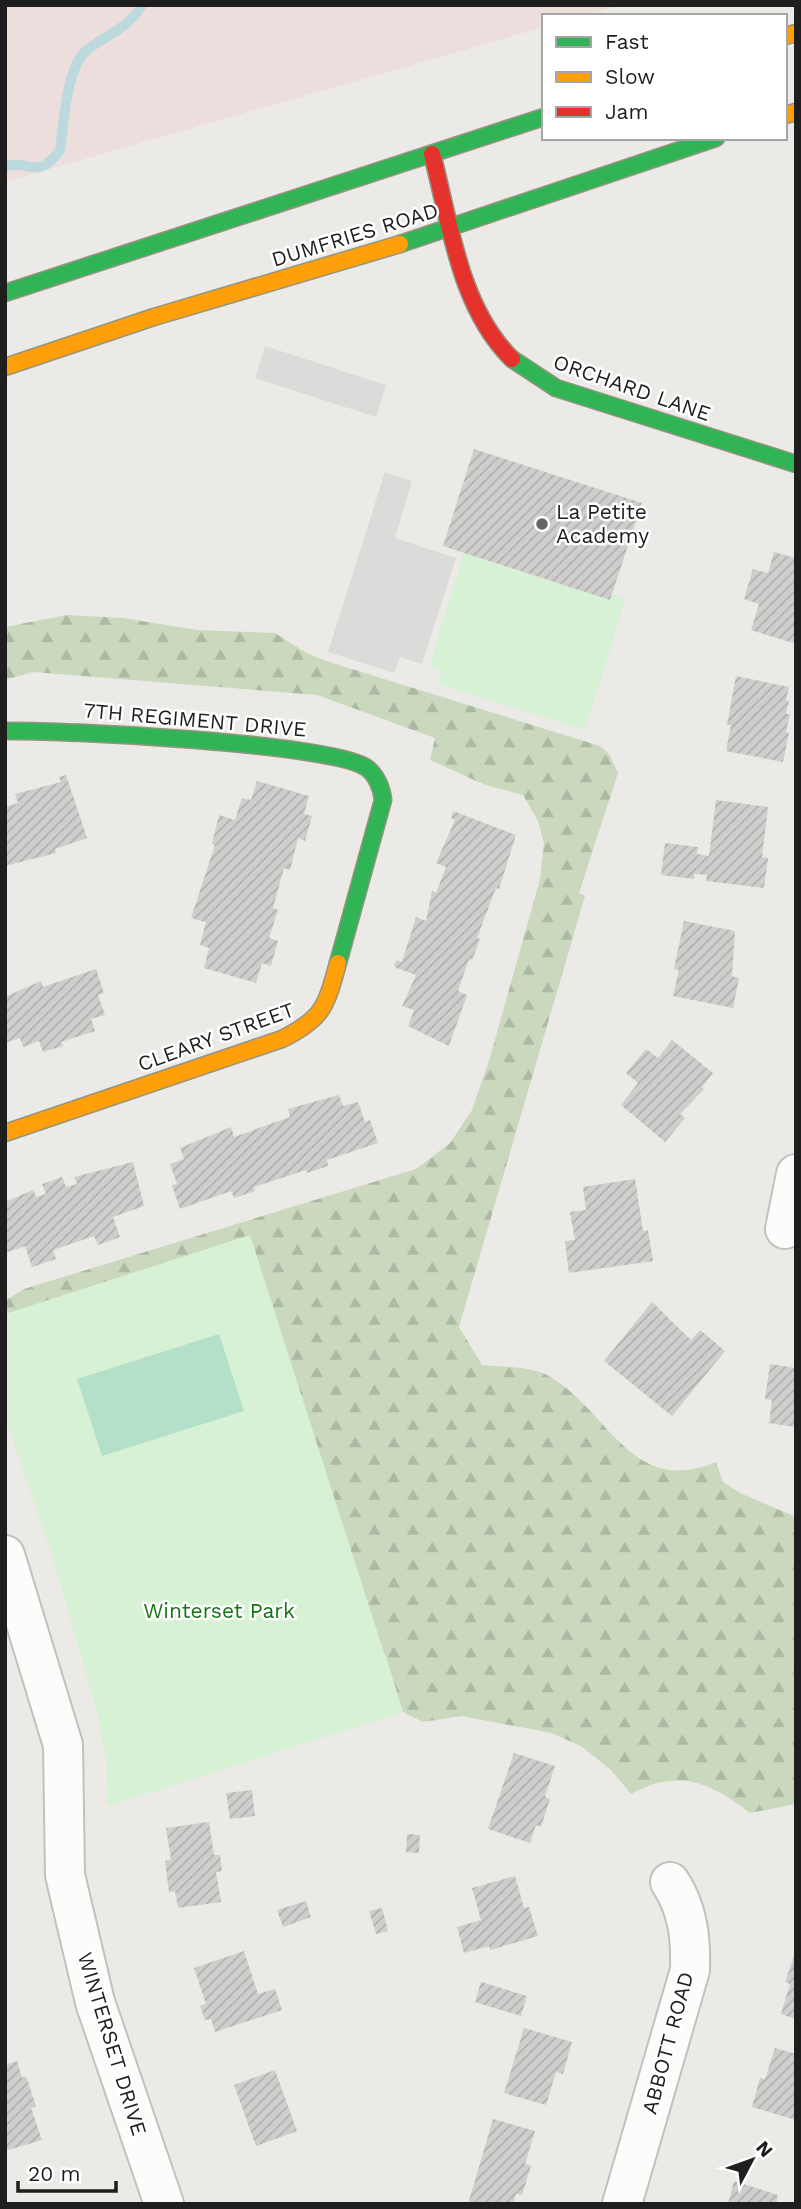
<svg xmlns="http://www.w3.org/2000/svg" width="801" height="2209" font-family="'Work Sans',sans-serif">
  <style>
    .commercial { fill: #eddede }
    .forest { fill: url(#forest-firs) }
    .park { fill: #d7f1d4 }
    .pitch { fill: #b4e0c9 }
    .parking { fill: #dcdbda }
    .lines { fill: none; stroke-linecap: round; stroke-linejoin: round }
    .stream { stroke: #bcdadd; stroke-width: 10 }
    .building { fill: url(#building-hatch) }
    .street-casing { stroke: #c2c1bf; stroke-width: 42 }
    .fast-casing { stroke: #959480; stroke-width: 19 }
    .slow-casing { stroke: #959480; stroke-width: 19 }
    .jam-casing { stroke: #959480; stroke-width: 19 }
    .street { stroke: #fcfcfb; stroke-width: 38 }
    .fast { stroke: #30b455; stroke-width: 16 }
    .slow { stroke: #ff9f0a; stroke-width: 16 }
    .jam { stroke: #e5322d; stroke-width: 16 }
    .poi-dot { fill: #666564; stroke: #fff; stroke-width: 2.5 }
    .labels { text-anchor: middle; stroke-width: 5; stroke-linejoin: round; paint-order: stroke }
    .street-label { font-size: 21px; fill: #1e1e1e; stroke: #fff }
    .poi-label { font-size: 21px; fill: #1e1e1e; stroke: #fff; text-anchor: start }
    .park-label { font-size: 21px; fill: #147513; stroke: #fff }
  </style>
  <defs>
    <pattern id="forest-firs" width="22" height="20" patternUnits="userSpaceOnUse" patternTransform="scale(1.75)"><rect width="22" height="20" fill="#cad9be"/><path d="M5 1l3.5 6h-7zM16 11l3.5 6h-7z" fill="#adbaa3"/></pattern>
    <pattern id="building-hatch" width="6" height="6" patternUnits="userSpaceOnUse" patternTransform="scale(1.75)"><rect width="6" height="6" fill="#d0cecc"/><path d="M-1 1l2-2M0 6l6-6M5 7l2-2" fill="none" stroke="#b2b0af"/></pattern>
  </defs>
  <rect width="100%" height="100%" fill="#eceae7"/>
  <path class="commercial" d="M5 5H621L584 16H544V27L5 182Z"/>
  <path class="forest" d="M67 615 123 618 198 630 275 633 305 652 323 660 600 746 609 754 618 773 579 893 585 896 459 1327 482 1365C501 1367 530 1366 547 1375 610 1410 630 1498 716 1462L723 1482 740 1493 796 1517V1804L750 1813C711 1782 677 1768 631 1794L611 1770 581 1746 551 1733 462 1716 423 1722 403 1712 385 1654 5 1344V1301L24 1289 416 1169 450 1143 472 1110 489 1061 540 879 544 844 538 821 523 795 483 784 430 760 435 738 317 695 33 672 5 680V627Z"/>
  <path class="park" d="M464 553 610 600 612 594 626 598 585 730 438 684 442 672 429 667Z
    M250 1235 403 1712 108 1806 106 1761 98 1715 54 1562 5 1416V1314Z"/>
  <path class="pitch" d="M219 1334 244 1411 102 1456 77 1379Z"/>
  <path class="parking" d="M265 346 386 385 376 417 255 378Z
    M385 472 412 481 395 538 456 558 422 664 400 657 394 673 328 652Z"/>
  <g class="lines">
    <path class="stream" d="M5 166C32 160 37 181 60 150 64 124 66 67 87 50 106 35 129 28 142 5"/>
  </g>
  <path class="building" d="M474 449 642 503 610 600 443 546Z
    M774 552 796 558V644L751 630 759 604 744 599 753 569 768 573Z
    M736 676 789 687 786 701H789L786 714H790L786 732 789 733 783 762 726 751 731 725H727Z
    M66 775 87 838 55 849 56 853 5 866V807L18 803 15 794 61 782 59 777Z
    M257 781 309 796 304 814 312 816 305 841 298 838 290 870 284 868 273 908 278 910 269 938 278 941 271 966 262 963 256 983 204 968 209 948 200 945 206 922 191 918 215 845 212 844 219 815 235 820 242 798 251 800Z
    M716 800 768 807 762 857 768 858 764 888 706 881 707 875 694 874V879L661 875 665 843 698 847 697 854 709 856Z
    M453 811 516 835 499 889 496 888 477 938 480 939 472 960 469 959 458 991 467 995 449 1046 408 1026 414 1010 402 1006 416 975 394 967 396 960 402 962 416 917 426 921 432 891 436 893 446 867 436 863 455 820 451 818Z
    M684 921 735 931 732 976 739 978 733 1008 673 996 679 970 674 969Z
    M96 969 104 993 98 995 105 1015 91 1019 95 1031 61 1042 63 1046 43 1052 39 1041 23 1047 20 1038 5 1043V997L41 981 43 987Z
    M672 1040 713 1073 702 1087 704 1089 680 1114 685 1118 665 1142 621 1105 638 1083 626 1073 646 1049 658 1058Z
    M339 1095 343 1106 358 1102 365 1122 370 1120 378 1143 327 1160 328 1166 307 1173 306 1170 254 1187 255 1191 234 1198 231 1191 180 1209 172 1185 177 1184 170 1164 184 1159 180 1148 231 1127 234 1137 290 1117 288 1109Z
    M133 1162 144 1206 113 1217 120 1237 98 1245 94 1236 53 1250 56 1259 32 1267 25 1246 5 1253V1202L33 1190 36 1197 46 1194 42 1184 62 1177 66 1187 77 1184 74 1177Z
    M635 1179 643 1231 648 1230 653 1261 569 1273 565 1241 575 1240 570 1212 586 1210 583 1187Z
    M652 1302 691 1340 700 1330 725 1351 672 1416 604 1361Z
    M770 1364 796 1368V1427L769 1423 772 1400 765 1399Z
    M514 1753 555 1766 545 1797 550 1799 541 1827 536 1825 530 1843 488 1829Z
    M252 1790 255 1816 230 1819 226 1793Z
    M209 1822 214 1855H220L222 1871 216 1872 221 1902 178 1908 175 1891 169 1892 165 1861 171 1860 166 1828Z
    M407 1834 420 1835 419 1853 406 1852Z
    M515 1876 524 1908 529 1907 538 1936 490 1950 489 1946 464 1953 457 1927 481 1920 472 1888Z
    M306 1901 311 1917 283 1927 277 1910Z
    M382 1908 388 1931 376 1934 369 1911Z
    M796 1950V2019L781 2014 790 1984 785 1982Z
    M244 1951 258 1994 275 1989 282 2010 215 2032 211 2019 205 2020 200 2006 206 2004 194 1968Z
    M481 1982 527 1996 521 2016 475 2002Z
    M524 2028 572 2042 563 2074 556 2072 546 2105 504 2093Z
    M775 2048 796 2054V2120L752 2107 760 2078 765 2079Z
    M17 2061 22 2078 26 2076 36 2106 31 2108 42 2140 5 2151V2065Z
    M275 2070 297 2131 256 2146 234 2085Z
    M493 2119 535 2131 525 2164 531 2166 522 2195 516 2194 513 2204H468Z
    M734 2181 778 2195 776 2204H728Z"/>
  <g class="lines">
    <g class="street-casing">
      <path id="street" d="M785 1229 796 1174
        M5 1555 63 1745 65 1875 95 2002 164 2204
        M622 2204 690 1970C691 1938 688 1909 670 1882"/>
    </g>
    <g class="fast-casing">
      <path id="fast" d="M400 244 716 138
        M5 293 544 117
        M512 359 556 388 796 464
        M5 731C59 730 334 743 367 768 376 775 382 788 383 800L338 963"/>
    </g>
    <g class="slow-casing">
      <path id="slow" d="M785 36 796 33
        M785 115 796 112
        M5 367 154 317 400 244
        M5 1133 282 1039C324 1018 326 1006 338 963"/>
    </g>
    <g class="jam-casing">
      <path id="jam" d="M432 154C450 222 459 307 512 359"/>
    </g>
    <use href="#street" class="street"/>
    <use href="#fast" class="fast"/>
    <use href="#slow" class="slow"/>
    <use href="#jam" class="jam"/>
  </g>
  <circle class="poi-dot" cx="542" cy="524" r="7"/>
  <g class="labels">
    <g class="street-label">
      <text transform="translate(355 235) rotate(-17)" y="7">DUMFRIES ROAD</text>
      <text transform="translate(632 388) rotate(19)" y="7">ORCHARD LANE</text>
      <text transform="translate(195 720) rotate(5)" y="7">7TH REGIMENT DRIVE</text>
      <text transform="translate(216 1037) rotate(-20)" y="7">CLEARY STREET</text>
      <text transform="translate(668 2043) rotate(-75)" y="7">ABBOTT ROAD</text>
      <text transform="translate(112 2044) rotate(73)" y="7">WINTERSET DRIVE</text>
    </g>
    <g class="poi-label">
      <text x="556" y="519">La Petite<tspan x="556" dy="24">Academy</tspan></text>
    </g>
    <g class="park-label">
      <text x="219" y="1618">Winterset Park</text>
    </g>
  </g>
  <rect width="801" height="2209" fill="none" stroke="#1e1e1e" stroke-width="14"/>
  <rect x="542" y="14" width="245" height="126" fill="#ffffff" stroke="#a5a5a5" stroke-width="2"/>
  <rect x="556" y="37" width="35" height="10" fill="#30b455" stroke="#a5a5a5" stroke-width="2"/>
  <text x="605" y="49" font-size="21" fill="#1e1e1e">Fast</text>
  <rect x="556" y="72" width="35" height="10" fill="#ff9f0a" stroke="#a5a5a5" stroke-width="2"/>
  <text x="605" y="84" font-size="21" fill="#1e1e1e">Slow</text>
  <rect x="556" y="107" width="35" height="10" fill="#e5322d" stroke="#a5a5a5" stroke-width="2"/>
  <text x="605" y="119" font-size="21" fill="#1e1e1e">Jam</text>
  <g transform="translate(752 2160) rotate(49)" stroke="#ffffff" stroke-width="5" paint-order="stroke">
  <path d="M0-5L12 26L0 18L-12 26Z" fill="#1e1e1e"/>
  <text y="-10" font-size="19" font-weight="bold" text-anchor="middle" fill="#1e1e1e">N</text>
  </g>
  <path d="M18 2181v10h98v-10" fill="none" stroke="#1e1e1e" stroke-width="3.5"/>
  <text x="28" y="2181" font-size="21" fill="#1e1e1e" stroke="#ffffff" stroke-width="5" paint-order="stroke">20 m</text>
</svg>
